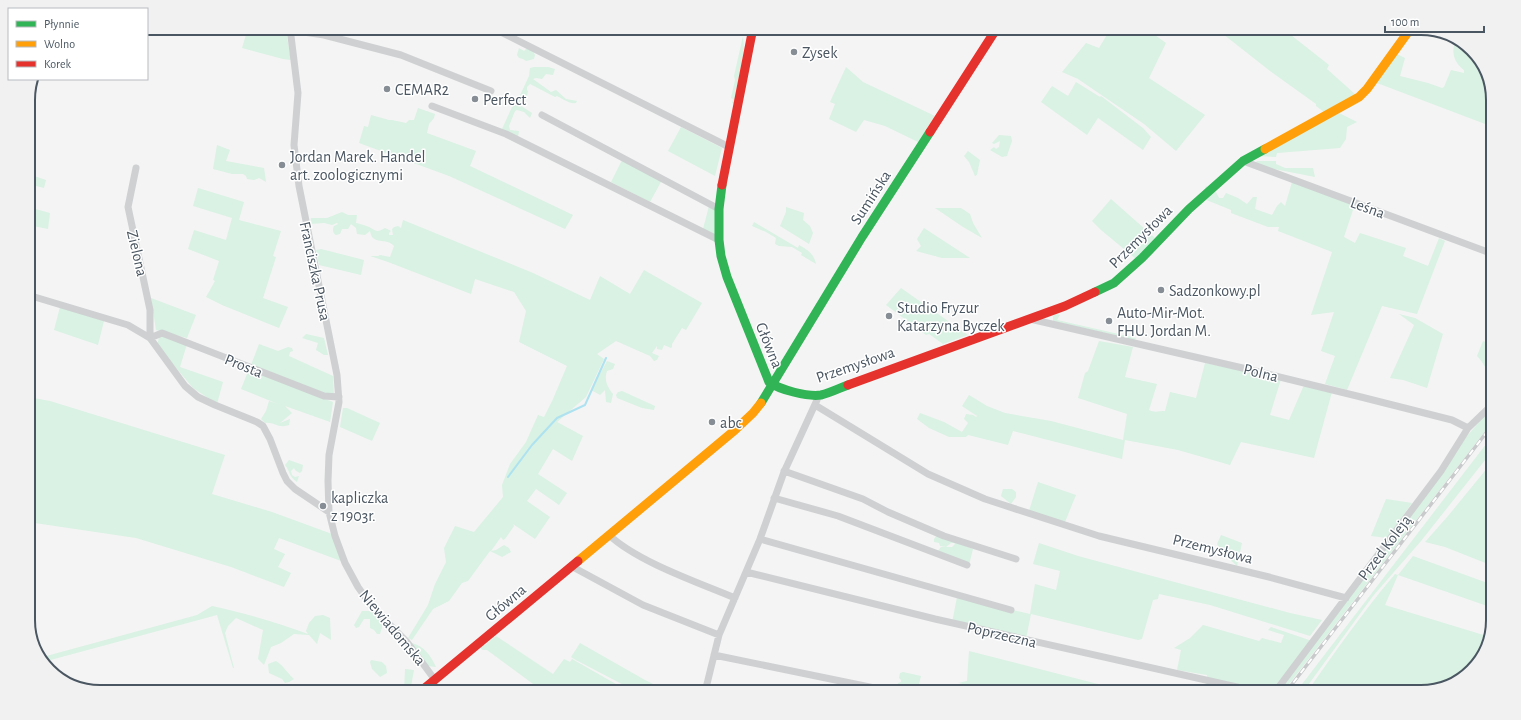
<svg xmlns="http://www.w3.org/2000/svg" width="1521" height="720" font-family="'Alegreya Sans',sans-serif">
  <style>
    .green { fill: #d9f2e3 }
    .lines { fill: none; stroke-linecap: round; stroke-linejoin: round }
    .stream { stroke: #aee2f0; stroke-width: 2 }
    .street { stroke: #ced0d2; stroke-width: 7 }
    .fast { stroke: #30b455; stroke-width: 9 }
    .slow { stroke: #ff9f0a; stroke-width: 9 }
    .jam { stroke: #e5322d; stroke-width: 9 }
    .rail-casing { stroke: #c9cacc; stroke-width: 3.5 }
    .rail { stroke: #fff; stroke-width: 2; stroke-dasharray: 6; stroke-linecap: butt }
    .poi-dot { fill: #868d94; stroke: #fff; stroke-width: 1.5 }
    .labels { text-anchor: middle; stroke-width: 3; stroke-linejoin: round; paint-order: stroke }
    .poi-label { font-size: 16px; fill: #4a5661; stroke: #fff; text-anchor: start }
    .street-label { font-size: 16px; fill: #4a5661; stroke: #fff }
    .rim { fill: none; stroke: #4a5661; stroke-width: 2 }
  </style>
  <rect width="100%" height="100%" fill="#f4f4f4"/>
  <path class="green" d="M248 28H270L286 31 291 60 283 59 242 48Z
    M1111 28H1145L1166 43 1149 78 1205 115 1176 151 1144 124 1078 79 1062 72 1086 43 1099 48Z
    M1227 28H1282L1329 65 1327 69 1356 95 1324 112 1316 106V104L1270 71 1223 34Z
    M743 36 744 49 734 104 732 103 733 99 731 98 735 80 734 76Z
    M1456 39 1481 60 1493 96V127L1377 83 1397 54 1405 58 1400 76 1428 83 1442 88 1444 87 1451 70 1464 73V70C1453 62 1451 51 1456 39Z
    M519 48 524 51 527 48 533 51 535 55 534 59 526 61 523 59 519 58 517 55Z
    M534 67H548L555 69 553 75 546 74 542 79 536 78 533 79 551 92 556 90 566 99 577 101 576 103C569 104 563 99 557 96L555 97 530 84 527 87V90L528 91 526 100H524L522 98 519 103 521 106 532 113 530 118 524 112 517 110 515 111 509 126 510 130 519 131 518 137 502 129 512 107 516 104 529 76 530 68Z
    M846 67 863 82 935 116 918 142 885 126 864 120 856 132 829 119 835 104 830 102Z
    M1076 82 1100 97 1101 96 1143 128 1151 137 1143 150 1098 118 1087 135 1041 102 1052 86 1068 96Z
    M418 108 435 114 434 118 429 124 427 133 476 151 470 166 573 215 565 229 449 176 359 143 364 126 368 127 371 115 389 120H392L406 123 409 120H414Z
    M1339 113 1357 122 1347 127 1346 139 1340 148 1277 153 1276 157 1257 156Z
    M681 127 722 148 715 176 668 151Z
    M999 135 1011 136 1012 141 1007 156 1002 157 990 150 994 147 996 149 999 147 1000 141 994 144 992 143Z
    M217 145 230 150 226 161 264 168 266 182 259 178 254 180 247 179 246 176 243 174H232L213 169Z
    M968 151 980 160 977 175 975 176 969 162 964 156Z
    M622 160 662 180 650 202 611 182Z
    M1257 161H1276V164L1285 168H1313L1315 177 1274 169 1273 170 1255 163Z
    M28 174 46 180 44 188 28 184Z
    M1292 182 1342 200 1354 207 1344 237 1355 243 1360 233 1406 248 1403 256 1428 266 1439 238 1445 241 1417 314 1382 306 1347 390 1325 384 1335 356 1321 351 1334 312 1311 315 1332 252 1278 231 1279 227H1268L1231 213V210L1204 199 1205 189 1206 186 1216 192 1219 198H1223L1226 193 1238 198 1247 204 1253 197H1257L1255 209 1272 215 1277 206 1281 202 1285 206Z
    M198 188 244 202 239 220 281 231 273 256 276 257 263 298 288 307 279 328 222 305 206 297 215 281 213 280 219 261 188 249 194 230 226 240 232 218 193 206Z
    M1111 199 1155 238 1136 259 1101 230 1092 221Z
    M709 206 715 210V234L703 229Z
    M28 207 50 213 48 229 28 225Z
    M786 207 804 213 803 220 810 226 813 233 809 244 780 226 786 212Z
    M935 208H961L970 214 973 223 982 238 963 227Z
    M342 212 348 215H357L356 223C360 224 365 225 369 227 376 231 377 233 385 228L391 231 389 233V235H393L392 229 394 227 398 226 401 228 403 220 533 273 590 300 600 276 630 294 644 270 702 303 686 330 682 328 672 344V347L671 348 664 345 662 350 657 349V346L652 353 659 356 657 360 654 361 650 356 616 341 597 354 604 359 586 397 557 422 583 436 572 461 553 449 538 474 567 493 559 505 536 489 527 501 550 517 535 539 513 524 514 526 505 539 503 540 501 537 491 551 496 550 504 545 509 548 511 552 502 557 490 551 468 581 462 583 449 601 433 609 412 640 408 638 428 605 435 584 446 562 444 548 455 526 474 532 503 497 502 485 510 464 526 442 538 415 544 417 553 399 567 366 519 342 526 311 514 292 475 279 471 294 388 262 370 256H378L380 255 390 257 394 246C387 237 372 246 370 231L365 235 357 234 356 228 351 224 348 229H342L340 234 336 235C333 234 332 229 334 226L338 224 337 223 332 225 324 223 310 224 311 218H327Z
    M754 222 798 248 799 245C808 250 814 254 816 264L801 255 802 253 792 247 779 246 775 244 776 238 766 232 752 226Z
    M924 228 970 258H942L916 251 921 246 917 239Z
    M321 249 364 260 361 275 319 265 316 250Z
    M901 288 968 335 943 344 929 334 926 335 886 305Z
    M151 298 196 315 187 338 156 330Z
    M60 307 104 321 98 345 54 330Z
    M1056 314 1060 315 1057 320 1136 338 1135 340 1053 321V316Z
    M1399 314 1415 318 1443 334 1427 388 1403 380 1390 378 1414 325Z
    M160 334 187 344 180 367 223 382 217 404 193 388 160 349 157 345Z
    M306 334 324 338 328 355H324L316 350 318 343 302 338Z
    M1099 341 1133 347 1125 377 1157 384 1149 410C1154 413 1159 411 1165 411L1170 392 1196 398 1205 363 1281 379 1270 415 1289 420 1304 385 1332 392 1314 458 1241 442 1230 465 1178 450 1125 440 1122 459 1013 431 1008 445 968 435 966 437H949L929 428 917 419 920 413 944 422 962 432 968 423 964 419 966 414 973 415 976 417 977 416 962 406 969 395 987 406 1005 413 1051 421 1123 440 1127 414 1078 398 1085 373 1088 371Z
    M1483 341 1493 345V399L1488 404C1489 383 1492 372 1477 356Z
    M259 344 278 351 288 347 292 348 293 351 290 352 289 356 333 376 334 395H327L251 365Z
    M607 361 615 364 613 369 607 371C604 380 607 387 613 394L611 403 606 402 605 390 600 395 591 390Z
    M249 369 333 402 330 422 285 406 292 413 280 423 290 419 289 425C278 429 273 421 265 423L261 419 266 411 269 401 278 404 241 389Z
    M622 391 655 406 654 410 642 408 617 398 616 395 618 392Z
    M28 397 50 401 225 455 212 494 272 512 332 534 341 561 279 538 274 549 285 554 278 567 291 573 284 587 231 567 136 538 28 522Z
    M1493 406V421L1283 692H1278L1460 444Z
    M343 408H347L380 423 372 441 340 427Z
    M1493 435V450L1421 541 1373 596 1303 692H1296Z
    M289 460 303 465 302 471 300 473 296 471 294 468 291 471 292 475 295 477 299 476 297 482C289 477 290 471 285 465Z
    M1493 461V566L1445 547 1425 542 1448 516Z
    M1038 482 1076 495 1065 522 1029 511Z
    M1003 489H1012L1016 492V497L1011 504 1001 496Z
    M1386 499 1412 503 1387 538 1371 536Z
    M937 535 973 549 969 565 937 552 941 547H952L955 544 954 543H951L946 547 940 546 939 543 934 542V539Z
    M1221 535 1242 543 1237 566 1224 554 1217 544Z
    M1039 543 1078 556 1290 613 1322 620 1310 636 1210 605 1159 594 1158 599 1153 600 1142 639 1138 640 1031 614 1026 639 952 623 957 597 1030 614 1035 584 1056 590 1060 571 1033 564Z
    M1413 556 1493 585V608L1398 575 1385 605 1490 637 1487 648 1461 680 1421 692H1307C1335 652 1363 612 1395 574L1398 575Z
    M212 606C245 613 277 623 308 634L306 631 309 623 315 616 323 615 330 618 331 640 320 633 317 644 309 635 294 634 281 643 271 647 264 665 258 659 263 630 236 618 228 626 225 633 234 668H233L217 615 43 662 39 658 197 615Z
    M362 611H371L383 624 380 634H377L374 630 370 628V619H364L359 627 356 628 354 625Z
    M1203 625 1259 641 1262 638 1281 643 1284 635 1268 630 1271 627 1312 641 1271 691 1207 678V675L1177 670 1181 650 1174 648 1190 638Z
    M496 636 553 674 564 659 570 662 572 659 630 692H544L487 650H483L481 649V645H485Z
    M412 643C424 646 431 656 436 667L428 666 414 648Z
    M580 643 645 680 669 692H637L574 659 571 657Z
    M969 651 1129 692H997L958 683 967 681Z
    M371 660 382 662 386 666 387 673 380 677 372 669 370 662Z
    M276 661C284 666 287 673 294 679L289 682 285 683 282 679 269 673 268 664Z
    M405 669 414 670 410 692H404Z
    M903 672 921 676 917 692 899 691V689L897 688 898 683 901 682V680L899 678 900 673Z
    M1207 680 1250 692H1204Z"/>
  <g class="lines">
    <path class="stream" d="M1486 416 1490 412
      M508 477 532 445 557 418 585 405 606 358"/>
    <path class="street" d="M290 28 298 93 294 145 299 186 337 375 339 402 329 455 328 481 329 512 335 536 345 563 358 587 373 608 407 642 435 680
      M495 29 729 147
      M290 30 324 35 401 55 491 91
      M432 106 506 134 719 240
      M542 115 719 209
      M1243 161 1493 254
      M136 168 128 207 150 310V338L162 333 324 396 339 397
      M28 295 128 325 150 338 185 386 198 397 215 405 257 422 263 426 270 439 283 473 287 481 295 489 329 512
      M1030 319 1247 369 1361 397 1452 420 1468 428
      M815 405 928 474 985 499 1099 536 1269 577 1346 598
      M784 471 863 499 888 512 944 536 1016 559
      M774 498 838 516 967 565
      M609 535C638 562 697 582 735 598
      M760 539 1011 610
      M571 566 643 605 719 635
      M746 572 935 619 1259 692
      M714 655 894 692
      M705 692 719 635 760 539 784 472 817 400
      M1275 692 1441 471 1468 428 1493 404"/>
    <path class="fast" d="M722 185 719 209V240L721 256 727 277 769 382C780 390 808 397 821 395 830 393 840 388 848 385
      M1095 292 1114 283 1142 258 1189 209 1243 161 1265 149
      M761 403 862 237 930 132"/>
    <path class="slow" d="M1265 149 1359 97 1367 89 1411 28
      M578 561 735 430 753 413 761 403"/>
    <path class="jam" d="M930 132 997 28
      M722 185 753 28
      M848 385 1065 306 1095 292
      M420 692 578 561"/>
    <g class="rail-casing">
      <path id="rail" d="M1286 692 1493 424"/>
    </g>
    <use href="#rail" class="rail"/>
  </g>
  <g class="poi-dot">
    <circle cx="794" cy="52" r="4"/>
    <circle cx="387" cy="89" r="4"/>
    <circle cx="475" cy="99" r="4"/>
    <circle cx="282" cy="165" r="4"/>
    <circle cx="1161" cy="290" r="4"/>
    <circle cx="889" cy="316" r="4"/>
    <circle cx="1109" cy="321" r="4"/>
    <circle cx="712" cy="422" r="4"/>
    <circle cx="323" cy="506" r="4"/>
  </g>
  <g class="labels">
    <g class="poi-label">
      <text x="802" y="58">Zysek</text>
      <text x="395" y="95">CEMAR2</text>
      <text x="483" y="105">Perfect</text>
      <text x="290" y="162">Jordan Marek. Handel<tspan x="290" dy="18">art. zoologicznymi</tspan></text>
      <text x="1169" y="296">Sadzonkowy.pl</text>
      <text x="897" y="313">Studio Fryzur<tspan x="897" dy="18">Katarzyna Byczek</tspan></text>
      <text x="1117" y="318">Auto-Mir-Mot.<tspan x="1117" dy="18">FHU. Jordan M.</tspan></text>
      <text x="720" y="428">abc</text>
      <text x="331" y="503">kapliczka<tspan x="331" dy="18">z 1903r.</tspan></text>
    </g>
    <g class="street-label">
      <text transform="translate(870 197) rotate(-57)" y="6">Sumińska</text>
      <text transform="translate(1368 207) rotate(20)" y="6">Leśna</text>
      <text transform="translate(1140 236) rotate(-45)" y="6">Przemysłowa</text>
      <text transform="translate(138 253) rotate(77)" y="6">Zielona</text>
      <text transform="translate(316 271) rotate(78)" y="6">Franciszka Prusa</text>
      <text transform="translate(770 345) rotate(68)" y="6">Główna</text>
      <text transform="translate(855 364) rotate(-19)" y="6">Przemysłowa</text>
      <text transform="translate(244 365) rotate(22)" y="6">Prosta</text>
      <text transform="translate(1261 372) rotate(14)" y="6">Polna</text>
      <text transform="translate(1384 547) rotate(-53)" y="6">Przed Koleją</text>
      <text transform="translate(1213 548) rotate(14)" y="6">Przemysłowa</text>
      <text transform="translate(505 602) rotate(-40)" y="6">Główna</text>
      <text transform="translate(393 627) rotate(50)" y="6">Niewiadomska</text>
      <text transform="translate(1002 634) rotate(13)" y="6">Poprzeczna</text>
    </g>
  </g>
  <path d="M0 0H1521V720H0ZM100 35H1421A65 65 0 0 1 1486 100V620A65 65 0 0 1 1421 685H100A65 65 0 0 1 35 620V100A65 65 0 0 1 100 35Z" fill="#f1f1f2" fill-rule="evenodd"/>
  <path class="rim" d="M100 35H1421A65 65 0 0 1 1486 100V620A65 65 0 0 1 1421 685H100A65 65 0 0 1 35 620V100A65 65 0 0 1 100 35Z"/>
  <rect x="8" y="8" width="140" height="72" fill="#ffffff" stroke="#b7bbc0"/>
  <rect x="16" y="21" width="20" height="6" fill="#30b455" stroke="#b7bbc0"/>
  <text x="44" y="28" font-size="12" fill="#4a5661">Płynnie</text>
  <rect x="16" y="41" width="20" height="6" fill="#ff9f0a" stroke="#b7bbc0"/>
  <text x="44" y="48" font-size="12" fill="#4a5661">Wolno</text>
  <rect x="16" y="61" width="20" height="6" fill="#e5322d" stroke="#b7bbc0"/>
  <text x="44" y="68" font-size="12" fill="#4a5661">Korek</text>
  <path d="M1385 26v6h99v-6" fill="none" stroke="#4a5661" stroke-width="2"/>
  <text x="1391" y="26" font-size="12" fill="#4a5661" stroke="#ffffff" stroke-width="3" paint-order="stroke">100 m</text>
</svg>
